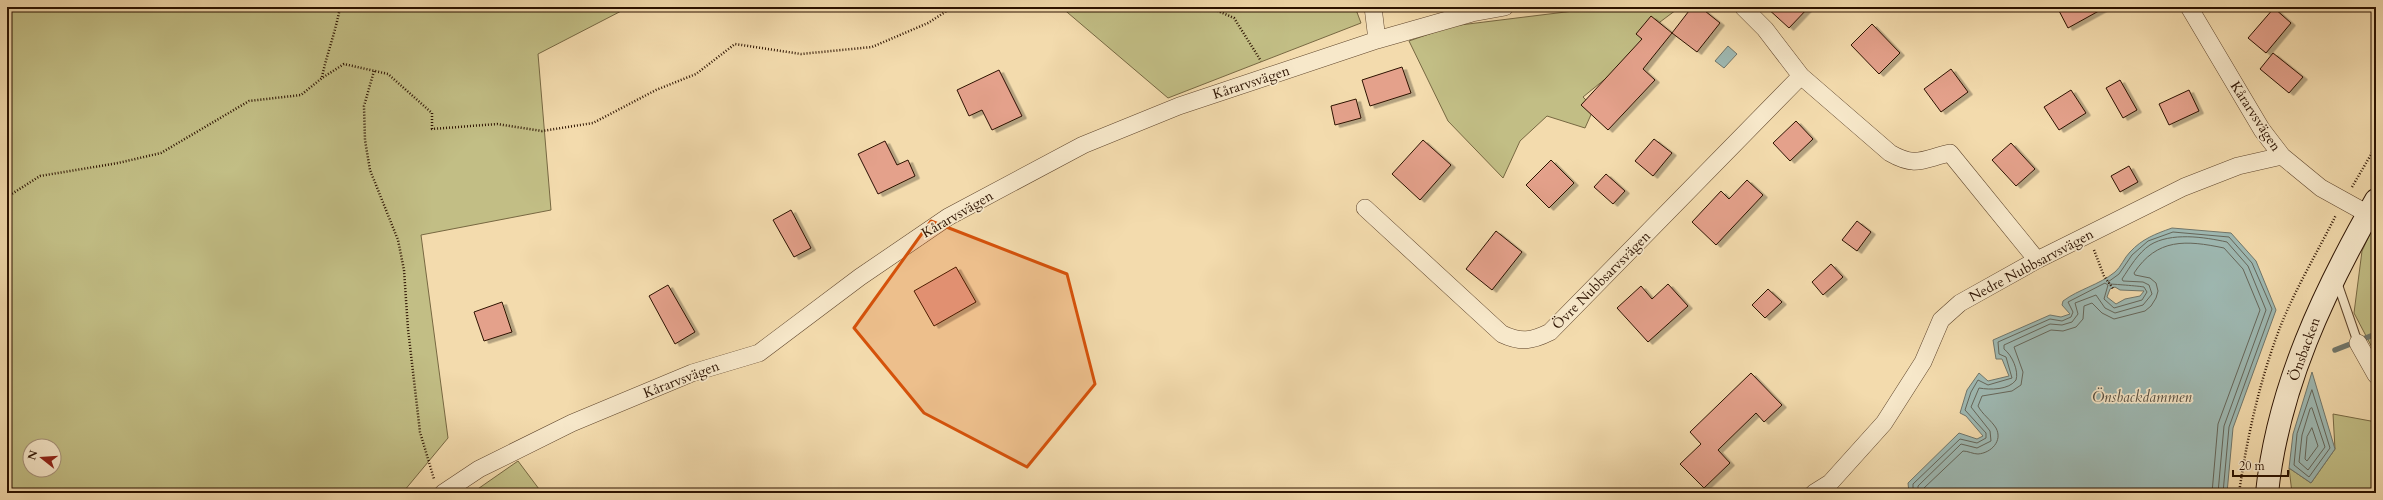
<svg xmlns="http://www.w3.org/2000/svg" width="2383" height="500" font-family="Cardo,serif">
  <style>
    .green { fill: #c2be85; stroke: #776842; fill-rule: evenodd }
    .water { fill: #9eb9b3; stroke: #70766b; fill-rule: evenodd }
    .lines { fill: none; stroke-linecap: round; stroke-linejoin: round }
    .shore { stroke: #65665a; stroke-width: 1 }
    .stream { stroke: #70766b; stroke-width: 5.5 }
    .building { fill: #e4a18b; stroke: #2c1200; filter: url(#shadow) }
    .lane-casing { stroke: #5e442b; stroke-width: 10 }
    .street-casing { stroke: #5e442b; stroke-width: 18 }
    .secondary-casing { stroke: #2c1200; stroke-width: 24 }
    .path { stroke: #2c1200; stroke-width: 2.5; stroke-dasharray: 1 2; stroke-linecap: butt }
    .lane { stroke: #f7e8ca; stroke-width: 8 }
    .street { stroke: #f7e8ca; stroke-width: 17 }
    .secondary { stroke: #f7e8ca; stroke-width: 22 }
    .marked { fill: #d5520b; fill-opacity: 0.2; stroke: #d5520b; stroke-width: 3; stroke-linejoin: round }
    .labels { text-anchor: middle; stroke-width: 3.5; stroke-linejoin: round; paint-order: stroke }
    .street-label { font-size: 14px; fill: #2c1200; stroke: #f7e8ca }
    .water-label { font-size: 15px; font-style: italic; fill: #544c3f; stroke: #f7e8ca }
  </style>
  <defs>
    <filter id="shadow"><feDropShadow dx="4.5" dy="2.5" stdDeviation="0" flood-color="#0004"/></filter>
  </defs>
  <rect width="100%" height="100%" fill="#f3dbad"/>
  <filter id="stains"><feTurbulence type="fractalNoise" baseFrequency=".005" numOctaves="4"/><feColorMatrix values="0 0 0 0 .2 0 0 0 0 .09 0 0 0 0 .02 0 0 0 .5 -.17"/></filter>
  <radialGradient id="worn" r=".72"><stop offset=".6" stop-color="#630" stop-opacity="0"/><stop offset="1" stop-color="#630" stop-opacity=".3"/></radialGradient>
  <path class="green" d="M7 7H629L538 54 551 210 421 235 448 438 404 491 401 493H7ZM30 446H54V470H30Z
    M1061 7H1355L1361 23 1168 98Z
    M1606 7H1680L1660 22 1648 44 1583 97 1594 108 1585 128 1547 116 1520 141 1503 178 1448 121 1409 41 1452 26Z
    M2376 221V355L2354 313 2362 251Z
    M2333 414 2376 422V493H2292L2289 468 2311 483 2335 449Z
    M518 461 542 493H472Z"/>
  <path class="water" d="M1728 46 1737 54 1724 68 1715 61Z
    M2172 228 2231 233 2256 261 2276 310 2233 428 2227 493H1909L1908 483 1959 433 1977 439 1983 436 1966 416 1960 413 1967 390 1979 373 1988 381 2009 376 2002 359H1996L1993 340 2050 315 2061 317 2070 314 2062 305 2063 301C2079 289 2099 285 2115 272 2121 267 2124 258 2130 252 2142 239 2155 234 2172 228ZM2115 287 2120 290 2144 291 2140 296 2125 299 2116 304 2107 297 2110 289Z
    M2312 372 2335 449 2311 483 2289 468 2293 434Z"/>
  <g class="lines">
    <path class="shore" d="M2312 390 2330 448 2309 477 2294 465 2297 434Z
      M2312 408 2325 447 2308 470 2299 462 2302 435 2310 409Z
      M2312 428 2318 446 2307 461 2305 459 2307 437Z
      M1913 493V484L1960 439 1977 443 1986 438V433L1965 410 1971 392 1978 380 1988 385 2012 378 2006 357 1999 354 1998 342 2050 319 2062 321 2071 317 2073 312 2068 302 2105 283 2108 285 2104 299 2114 308 2142 300 2147 292 2144 287C2139 286 2112 284 2109 284L2108 282 2119 274 2132 255 2148 241 2173 232 2229 237 2252 263 2272 309 2229 427 2223 493
      M1918 493V486L1961 444 1977 448 1991 441 1990 431 1971 407 1979 388C1990 390 2009 390 2016 380 2019 371 2012 355 2004 349V345L2050 324 2062 325 2072 322 2078 314 2075 303 2096 295 2105 308 2115 313 2143 305 2152 294 2149 285 2143 282 2123 281 2122 279C2130 267 2138 253 2150 245 2171 232 2204 237 2227 242L2248 266 2266 310 2224 426 2218 493
      M1924 493V488L1963 451C1968 451 1973 454 1978 454 1991 453 2003 441 1996 428 1991 420 1982 414 1978 406L1982 396 2012 391 2021 385 2023 372 2014 347 2051 330 2063 331 2076 327 2083 319 2084 306 2092 303 2102 313 2114 319 2145 311 2151 306 2156 298 2158 291 2156 283 2150 278 2135 275 2134 273C2157 238 2186 240 2224 248L2243 269 2260 310 2218 424 2212 493"/>
    <path class="stream" d="M2335 350 2376 334"/>
  </g>
  <path class="building" d="M1692 7H1700L1720 23 1697 52 1672 33Z
    M1766 7H1809L1789 28Z
    M2057 7H2106L2068 28Z
    M2274 8 2291 23 2266 53 2248 38Z
    M1651 16 1672 33 1643 69 1655 80 1608 130 1581 105 1642 39 1636 34Z
    M1872 24 1900 53 1879 74 1851 45Z
    M2273 53 2303 77 2289 93 2260 69Z
    M1402 67 1411 93 1370 106 1362 80Z
    M1951 69 1968 92 1941 112 1924 89Z
    M999 70 1022 116 992 130 982 110 969 116 957 90Z
    M2120 80 2137 110 2123 118 2106 88Z
    M2071 90 2086 113 2059 130 2044 107Z
    M2189 90 2199 111 2169 125 2159 104Z
    M1356 99 1361 118 1335 125 1331 106Z
    M1796 121 1813 139 1790 161 1773 143Z
    M1654 139 1672 153 1653 176 1635 161Z
    M1423 140 1451 165 1420 200 1392 174Z
    M885 141 897 165 908 160 915 176 878 194 858 154Z
    M2011 143 2035 169 2016 186 1992 160Z
    M1551 160 1574 183 1549 208 1526 185Z
    M2129 166 2138 182 2120 192 2111 176Z
    M1606 174 1625 191 1613 204 1594 187Z
    M1747 180 1763 195 1716 245 1692 222 1721 191 1729 199Z
    M791 210 811 248 794 257 773 220Z
    M1857 221 1871 232 1857 251 1842 240Z
    M1496 231 1522 252 1492 290 1466 269Z
    M1831 264 1843 277 1823 295 1812 282Z
    M956 267 976 302 934 326 914 291Z
    M1668 284 1688 306 1648 342 1617 308 1641 286 1652 299Z
    M668 285 695 332 675 344 649 296Z
    M1768 289 1782 302 1765 318 1752 305Z
    M502 302 512 332 484 341 474 312Z
    M1751 373 1782 405 1764 422 1756 413 1718 450 1730 463 1704 488 1680 464 1701 444 1690 432Z"/>
  <g class="lines">
    <g class="lane-casing">
      <path id="lane" d="M2337 282 2358 343"/>
    </g>
    <g class="street-casing">
      <path id="street" d="M1373 7 1377 40
        M1743 7 1765 29 1801 76 1890 153C1916 168 1923 159 1950 153L2037 260
        M2189 7 2262 130 2282 156 2321 188 2368 214
        M1365 208 1502 334C1521 343 1532 341 1550 332L1801 76
        M2358 343 2376 375
        M443 493 479 469 572 423 692 373 759 353 860 277 948 217 1083 145 1179 106 1377 40 1472 13 1505 7
        M1814 493 1830 483 1884 423 1923 362 1941 320 1960 303 2037 260 2184 187 2238 166 2282 156"/>
    </g>
    <g class="secondary-casing">
      <path id="secondary" d="M2267 493C2278 387 2324 291 2376 200"/>
    </g>
    <path class="path" d="M1209 7 1234 18 1261 61
      M374 71 364 106 365 140 370 170 398 240 404 270 408 329 420 432 434 479
      M322 77C327 53 336 31 340 7
      M2352 187 2376 146
      M7 197 40 176 118 163 161 153 249 101 301 95 322 78 344 64 388 74 432 113V129L497 124 542 131 593 123 656 90 696 74 735 44 801 54 872 47 928 23 953 7
      M2094 250 2104 276 2114 290
      M2239 493C2247 438 2259 383 2279 330 2294 291 2317 253 2336 215"/>
    <use href="#lane" class="lane"/>
    <use href="#street" class="street"/>
    <use href="#secondary" class="secondary"/>
  </g>
  <path class="marked" d="M931 221 1067 274 1095 384 1027 467 924 413 854 328Z"/>
  <g class="labels">
    <g class="street-label">
      <text transform="translate(1251 82) rotate(-18)" y="5">Kårarvsvägen</text>
      <text transform="translate(2256 116) rotate(57)" y="5">Kårarvsvägen</text>
      <text transform="translate(957 214) rotate(-30)" y="5">Kårarvsvägen</text>
      <text transform="translate(2031 265) rotate(-28)" y="5">Nedre Nubbsarvsvägen</text>
      <text transform="translate(1601 280) rotate(-45)" y="5">Övre Nubbsarvsvägen</text>
      <text transform="translate(2304 349) rotate(-70)" y="5">Önsbacken</text>
      <text transform="translate(681 379) rotate(-21)" y="5">Kårarvsvägen</text>
    </g>
    <g class="water-label">
      <text x="2142" y="402">Önsbackdammen</text>
    </g>
  </g>
  <rect width="2383" height="500" fill="none" stroke="#f3dbad" stroke-width="24"/>
  <rect x="8" y="8" width="2367" height="484" fill="none" stroke="#2c1200" stroke-width="2"/>
  <rect x="12" y="12" width="2359" height="476" fill="none" stroke="#2c1200"/>
  <g transform="translate(42 458) rotate(287)"><circle r="19" fill="#f7e8ca" stroke="#a69279"/>
  <path d="M0-3L7 15L0 10L-7 15Z" fill="#8f2418"/>
  <text y="-6" font-size="11" font-weight="bold" text-anchor="middle" fill="#2c1200">N</text>
  </g>
  <path d="M2233 470v6h55v-6" fill="none" stroke="#2c1200" stroke-width="2"/>
  <text x="2239" y="470" font-size="12" fill="#2c1200" stroke="#f7e8ca" stroke-width="3" paint-order="stroke">20 m</text>
  <rect width="100%" height="100%" filter="url(#stains)"/>
  <rect width="100%" height="100%" fill="url(#worn)"/>
</svg>
